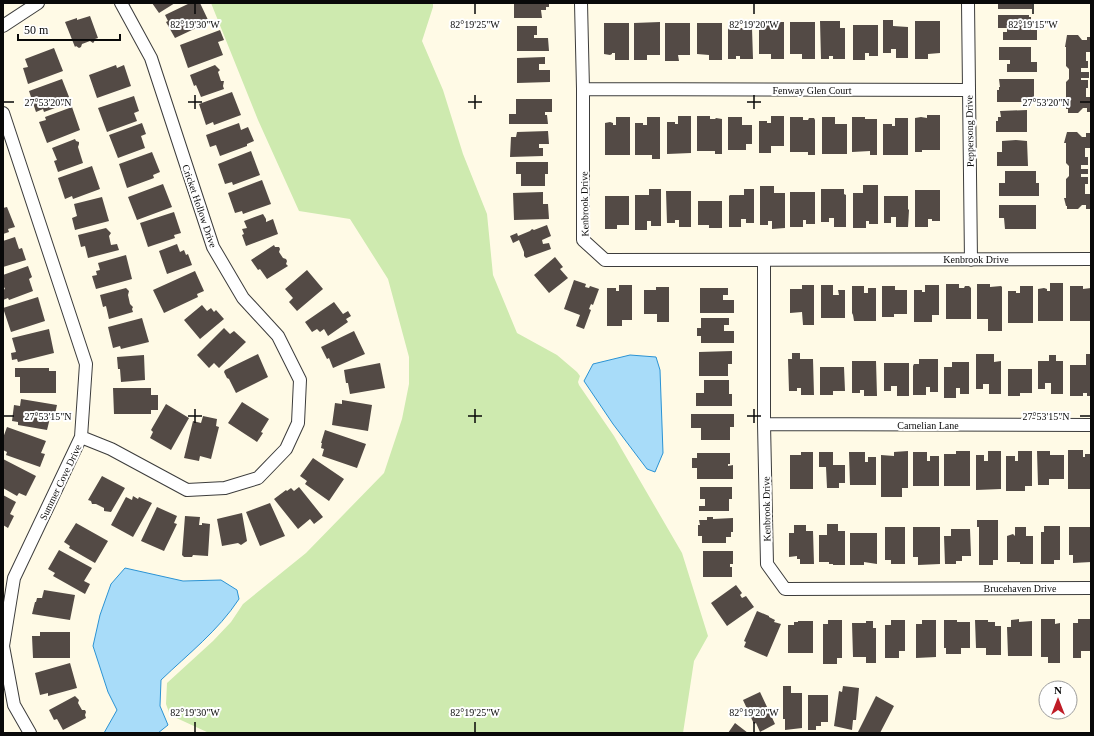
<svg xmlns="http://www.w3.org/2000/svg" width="1094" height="736" font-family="Georgia,serif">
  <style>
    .green { fill: #ceeaaf }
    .water { fill: #a8dcf9; stroke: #2b93d4 }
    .building { fill: #534a45 }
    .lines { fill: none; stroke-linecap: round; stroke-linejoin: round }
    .minor-casing { stroke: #3c3c3c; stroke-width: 14 }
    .minor { stroke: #fff; stroke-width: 12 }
    .ticks { fill: none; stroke: #090909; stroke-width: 1.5 }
    .labels { text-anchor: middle; stroke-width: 4; stroke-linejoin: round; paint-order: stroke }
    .street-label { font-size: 10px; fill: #090909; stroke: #fff }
    .ticks-label { font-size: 10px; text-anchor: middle; fill: #090909; stroke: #fff; stroke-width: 4; stroke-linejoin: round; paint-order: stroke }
  </style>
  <rect width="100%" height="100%" fill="#fffae6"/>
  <path class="green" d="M211 3H433V7L422 41 443 90 463 154 487 214 493 275 517 333 557 355 577 372 580 376 578 382 579 385 614 436 682 553 708 636 694 661 683 733H209L170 715 166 704 167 683 213 641 231 622 243 604 306 553 384 473 402 419 409 384V357L388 279 350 219 299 211 258 120Z"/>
  <path class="water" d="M630 355 656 357 660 370 663 453 655 472 647 469 613 424 584 381 593 364Z
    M125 568 183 581 221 580 237 590 239 599C218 631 188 654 161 680L160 706 168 725 158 733H104L117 710 108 692 93 646 100 615 111 584Z"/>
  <path class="building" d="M152 3H175L159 13Z
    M190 3H200L209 22 175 38 166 22 168 21 165 15Z
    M514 3H549V7H546V10H541L542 18H514Z
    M998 3H1032V9H998Z
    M998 15H1029V17H1031V30H1037V40H1003V32H1007V28H998Z
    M90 16 98 38 95 39 94 42 93 43 90 41 82 44 81 47 79 48 76 46 75 47 65 22 77 18V20Z
    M883 20H893V26L908 27V58H896V49H891V53H883Z
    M820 21H840V28H845V59H833V56H829V59H821Z
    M915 21H940V53L928 54V59H915Z
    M660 22V55H647V60H634V23Z
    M759 22H784V59H771V54H759Z
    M790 22H815V59H802V54H790Z
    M604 23H629V60H615V53H612V54L610 55 604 54Z
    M665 23H690V55H678L679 61H665Z
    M697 23H722V60H709V55L697 54Z
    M853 25H878V56H869V53H865V60H853Z
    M517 26H537V35H534V38H548L549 51H517Z
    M728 28H752L753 59H740V56H736V59H728Z
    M220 30 224 40 218 42 223 55 188 68 180 45Z
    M1067 35H1078L1082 40H1087V37H1091V52H1086V61H1088V68H1081V72H1089V78H1081V80H1088V88H1086V97H1091V112H1087V108H1083L1078 113H1068V109H1066V105H1065V101H1066V82L1069 79V69L1066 66V47H1065Z
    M999 47H1031V62H1037V72H1007V64H1010V60H999Z
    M54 48 63 71 28 84 23 68 28 67 25 59Z
    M545 57V64H539V70H550V82L517 83V58Z
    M116 65 117 68 124 65 131 86 97 98 89 75Z
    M215 65 220 70 218 72 221 81H224L223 86 224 89 201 97 196 85 194 86 190 75Z
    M62 79 71 102 44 112 43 109 36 112 29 91Z
    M999 79H1034V97H1029V102H997V90H999V87H1000Z
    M232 92 241 115 214 125 213 122 206 125 199 104Z
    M134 96 139 111 134 113 137 121 107 132 98 108Z
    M516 99H552V112H545V115H547L548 124H509V114H516Z
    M72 107 80 130 47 143 39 122 46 120 45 117Z
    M1027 110V132H996V121H998V117H1001L1000 111Z
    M927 115H940V150H922V152H915V118L921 117 927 118Z
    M678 116H691V153L667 154V122H675V124H678Z
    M697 116H710V119H715L716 118 722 119V154H715V151H697Z
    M771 116H784V146H771V153H759V121H767V123H771Z
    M616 117H630V155H605V123L610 122 613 123V125H616Z
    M647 117H660V159H652V155H635V123H643V125H647Z
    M728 117H742V125H752V144H746V150H728Z
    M790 117H803V120H808L809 118H814L815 120V155H808V152H790Z
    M822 117H835V124H847V154H822Z
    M852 117H865V119H877V155H870V151L852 152Z
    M895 118H908V155H883V124H892V126H895Z
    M142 123 146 134 141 136 145 148 118 158 109 135Z
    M239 123 241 130 248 127 254 141 247 144V146L220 156 216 145 210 147 206 135Z
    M548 131 549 144H539V148H543V156L510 157 511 137H516L517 132Z
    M1067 132H1077L1082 137H1086V133H1091V148H1085V157H1088V165H1081V169H1088V174H1081V177H1088V184H1085V194H1091V209H1086V205H1082L1078 209H1067V206H1066L1064 198H1066V179L1069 176V166L1066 163V143H1064Z
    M75 139 76 141 79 142V144L78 147 83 163 58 172 54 161 57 160 52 148Z
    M1016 140 1027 141 1028 166H997V152H1002V141Z
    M251 151 260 175 233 185 232 182 225 184 218 164Z
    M152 152 160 172 153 175 154 178 127 188 119 164Z
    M516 162H548V174H545V186H521V174H516Z
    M92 166 100 189 73 199 72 196 65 199 58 178Z
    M1005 171H1036V183H1039V196H999V183H1005Z
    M262 180 271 204 243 214 242 211 235 213 228 193Z
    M163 184 172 207 137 220 128 197Z
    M863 185H878V224H869V221H866V228H853V193H863Z
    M760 186H774V193H785V228L772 229V221H768V225H760Z
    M649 189H661V226H651V221H647V230H635V195H649Z
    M744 189H754V223H746V219H741V227H729V196L730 195H744Z
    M821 189H844V194L846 195V227H834V218H829V222H821Z
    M915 190H940V221H932V219H928V227H915Z
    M666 191H691V227H679V220H675V223H667Z
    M543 192V204H548L549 219 514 220 513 193Z
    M790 192H815V224H806V220H803V227H790Z
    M605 196H629V225H617V229H605Z
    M884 196H908V209L909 210 908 227H896V217H891V223H884Z
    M102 197 109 221 75 230 72 218 77 216 74 204Z
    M698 201H722V228H709V225H698Z
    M999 205H1036V229H1005L1004 218H999Z
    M7 207 15 227 8 229 9 232 3 234V208Z
    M174 212 181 233 174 235 175 238 148 247 140 223Z
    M263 214 266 219V222L273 219 278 234 246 246 242 235 244 234 242 229 247 228 244 221Z
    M547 225 551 236 542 240 543 244 549 243 551 249 526 258 524 256V252L519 240 513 243 510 236 517 233 518 236 530 231 532 229 534 230Z
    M106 228 111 233 109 236 111 245 117 244 119 250 88 258 85 246 81 247 78 235Z
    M15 237 19 249 22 248 26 260 3 267V241Z
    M177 244 180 252 184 250 186 255 188 254 192 265 167 274 159 251Z
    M274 245 275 247H279L280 249 279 252 283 258 286 259 287 261 286 264 288 266 267 279 260 269 258 270 251 260Z
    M126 255 132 279 96 289 92 276 97 275 96 271 100 270 98 263Z
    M555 257 563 267 560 269 568 278 549 293 534 275Z
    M28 266 32 277 29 279 33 291 9 300 8 298 3 300V290L5 289 3 285V275Z
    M307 270 323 289 297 311 289 302 293 298 285 289Z
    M195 271 204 291 197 294 198 297 164 313 153 290Z
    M574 280 586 284 585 287 589 288 590 286 599 289 593 305 591 304 589 309 591 310 584 329 576 326 580 315 564 309Z
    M1050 283H1063V321H1038V289L1044 288 1047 289V291H1050Z
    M946 284H959V288H964L965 286H969L971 288V319H946Z
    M977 284H990V287L1001 286 1002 287V331H988V319H977Z
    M619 285H632V320H622V326H607V288H616V291H619Z
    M802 285H814V325H803L802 312 790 313V289H802Z
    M821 285H833V295H839L838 290H845V318H821Z
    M925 285H939V315H932V322H914V290H922V292H925Z
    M852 286H864V293H868V288H876V321H854L853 315 852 313Z
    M882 286H895V290H907V314H894V317H882Z
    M1020 286H1033V323H1008V291H1016V293H1020Z
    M1070 286H1083V289L1091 288V321H1070Z
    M656 287H669V322H657V314H644V290H656Z
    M126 288 129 291 128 295 130 304 133 307 132 309 133 312 109 319 106 306 103 307 100 295Z
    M700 288H728V295H723V300H734V313H700Z
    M38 297 45 321 11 332 3 308Z
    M334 302 343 314 348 311 351 316 346 319 348 322 328 336 324 329 320 332 317 329 312 332 305 322Z
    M202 305 207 311 211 308 214 312 216 310 224 319 200 339 184 320Z
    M142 318 149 342 121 349 120 346 113 348 108 327Z
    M701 318H729V325H724V331H734V343H701V336H697V328H701Z
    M224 328 230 334 234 331 246 342 219 368 214 363 209 368 197 355Z
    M49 329 54 353 18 362 17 359 12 360 11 353 16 352 12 338Z
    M354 331 365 354 333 368 329 358 327 359 321 347Z
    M732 351V364H728V376H699V352Z
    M792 353H800V359H813L814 395H801V388H797V391H789L788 359H792Z
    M258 354 268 377 236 393 229 379 227 378 224 372 225 370Z
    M976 354H994V362L1001 361V394H989V384H983V389H976Z
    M1086 354H1091V396H1087V393H1083V396H1070V365H1086Z
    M144 355 145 380 121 382 120 369H118L117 357Z
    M1049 355H1056V361H1063V394H1051V383H1045V389H1038V361H1049Z
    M919 359H938V392H930V387H926V395H913V366L914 364H919Z
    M852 361H876L877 396H864V390H860V393H852Z
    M952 362H969V394H960V388H956V398H944V367H952Z
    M380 363 385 388 350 394 348 383H346L344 370Z
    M884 363H909V396H897V386H891V391H884Z
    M820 367H844L845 391H833V395H820Z
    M15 368H49V371H56V393H20V377H15Z
    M1008 369H1032V393H1020V396H1008Z
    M704 380H729V394H732V406H696V393H704Z
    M113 388H151V395H158V410H151V414H114Z
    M21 399 57 405 54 419 50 418 47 430 18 425V422L12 421 14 405 20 406Z
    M342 400 372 405 368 431 332 425 335 403 342 404Z
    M242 402 269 419 261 432 263 433 257 442 228 423Z
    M166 404 189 418 171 450 150 438 153 432 151 430Z
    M691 414H734V427H730V440H701V428H691Z
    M203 416 217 419 216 426 219 427 211 459 200 456 199 461 184 458 193 421 201 423Z
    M7 427 46 441 41 453 45 454 40 467 6 455 7 452 3 450V438Z
    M325 430 366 444 357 468 322 456 324 449 321 448 322 443H321Z
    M1068 450H1083V457H1085V454H1091V489H1068Z
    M908 451V488H902V497H881V455L894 456V452Z
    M956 451H970V486H944V454H956Z
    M988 451H1001V489L976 490V455H984V461H988Z
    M1018 451H1032V486H1025V491H1006V456H1015V461H1018Z
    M1037 451H1050V455H1064V479H1049V485H1038Z
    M801 452H813V489H790V455H801Z
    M819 452H833V465H845V483H839V488H827L826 467H819Z
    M849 452H865V462H868V457H876V485H850Z
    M913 452H927V461H930V456H939V486H913Z
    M697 453H730V464H728V466L733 465V479H697V468H692V458H697Z
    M313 458 344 479 329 501 305 484 307 481 300 476Z
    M3 459 36 476 26 496 19 493 17 496 3 488Z
    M102 476 125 488 111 512 104 511V508L96 504H92L91 501 88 500Z
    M299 487 323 517 314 524 310 519 298 529 274 499 286 490 287 491 291 488 294 491Z
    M700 487H732V499H729V511H699V506H705V499H700Z
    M3 495 16 502 10 514 14 516 8 528 3 525Z
    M133 496 138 499 139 497 152 503 133 537 111 525 126 497 132 500Z
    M270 503 285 536 260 546 246 512Z
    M157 507 177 516 174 523 177 524 164 551 141 541Z
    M242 513 247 541 241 545 238 543 222 546 217 519Z
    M185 516 200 517 199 525H202V523L210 524 208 556 193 555 192 557H184L182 555Z
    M707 517H713V519L733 518V532H731V537H726V543H702V536H698V525H700L699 520H707Z
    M977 520H998V560H993V565H979V527H977Z
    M76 523 108 541 95 563 69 548 70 546 64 542Z
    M827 524H838V531H845V565H833V564H829V562H819V535H827Z
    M794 525H806V531H813L814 564H800V559H797V556L789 557V533H794Z
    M1044 526H1060V560H1054V564H1041V532H1044Z
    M885 527H905V564H891V560H885Z
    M913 527H940V564L918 565V557H913Z
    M1015 527H1026V536H1033V564H1020V562H1007V536L1013 534 1015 536Z
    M1069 527H1091V562L1073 563V555H1069Z
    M951 529H970L971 556H962V561H956V564H945L944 536H951Z
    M850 533H877V564L864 562V565H850Z
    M59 550 92 568 84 581 90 584 85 594 53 576 55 573 48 569Z
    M703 551H733V564H730V567H732V577H703Z
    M736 585 742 593 740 595 742 598 746 596 754 607 727 626 711 603Z
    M44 590 75 595 70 620 32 614 35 602H36L37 598H42Z
    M757 611 769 616V617L775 620 774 622 781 624 767 657 744 647 746 642 744 641Z
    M1019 619V622L1032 621V656H1008L1007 627H1011V620Z
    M1041 619H1055V624L1060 623V663H1048V657H1041Z
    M1078 619H1091V651H1081V658H1073V623H1078Z
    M828 620H842V658H837V664H823V624H828Z
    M891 620H905V651H899V658H885V625H891Z
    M922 620H936V657L916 658V624H922Z
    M944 620H957V622H970V648H961V654H946V648H944Z
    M975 620H988V622H995V626H1001V655H986V648H976Z
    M798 621H813V653H788V625H794V622H798Z
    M866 621H873V628H876V663H866V657H853L852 623H866Z
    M40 632H70V658H33L32 636H40Z
    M70 663 77 688 48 696V693L40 695 35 673Z
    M783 686H791V693H802V728L785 730V719H783Z
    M843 686 859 688 856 720H853L852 730 834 726 839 691 842 692Z
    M760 692 775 724 760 732 756 723 754 724 743 700Z
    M808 695H828V722H821V726H816V730H808Z
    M75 696 79 700 78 703 82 710H85L86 712 85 715 86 718 63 730 57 719 54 720 49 710Z
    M876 696 894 706 880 733H860L858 732Z
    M735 723 748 733H728Z"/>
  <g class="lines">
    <g class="minor-casing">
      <path id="minor" d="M581 3 583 89V240L605 260 1091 259
        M968 3 971 260
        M3 26 38 3
        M583 89 969 90
        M3 113 86 364 81 437 14 578 3 646 14 705 30 733
        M764 260V424L767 564 785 589 1091 588
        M764 424 1091 425
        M81 437 111 449 187 490 225 488 258 478 286 449 298 423 300 380 278 336 243 298 213 247 151 58 121 3"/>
    </g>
    <use href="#minor" class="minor"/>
  </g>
  <path class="ticks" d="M195 4V14M475 4V14M754 4V14M1033 4V14M195 95V109M475 95V109M754 95V109M4 102H14M188 102H202M468 102H482M747 102H761M1080 102H1090M195 409V423M475 409V423M754 409V423M4 416H14M188 416H202M468 416H482M747 416H761M1080 416H1090M195 722V732M475 722V732M754 722V732"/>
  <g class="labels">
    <g class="street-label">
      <text x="812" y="94">Fenway Glen Court</text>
      <text transform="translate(969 131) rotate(-91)" y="4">Peppersong Drive</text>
      <text transform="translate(584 204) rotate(-91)" y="4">Kenbrook Drive</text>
      <text transform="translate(200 206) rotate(71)" y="4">Cricket Hollow Drive</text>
      <text x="976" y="263">Kenbrook Drive</text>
      <text x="928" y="429">Carnelian Lane</text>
      <text transform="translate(60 482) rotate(-64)" y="4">Summer Cove Drive</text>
      <text transform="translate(766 509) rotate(-91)" y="4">Kenbrook Drive</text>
      <text x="1020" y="592">Brucehaven Drive</text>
    </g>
  </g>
  <g class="ticks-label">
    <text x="195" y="28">82°19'30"W</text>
    <text x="475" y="28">82°19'25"W</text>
    <text x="754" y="28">82°19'20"W</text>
    <text x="1033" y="28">82°19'15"W</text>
    <text x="48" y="106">27°53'20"N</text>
    <text x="1046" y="106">27°53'20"N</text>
    <text x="48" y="420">27°53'15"N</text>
    <text x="1046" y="420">27°53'15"N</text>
    <text x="195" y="716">82°19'30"W</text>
    <text x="475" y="716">82°19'25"W</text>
    <text x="754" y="716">82°19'20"W</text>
  </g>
  <rect width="1094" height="736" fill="none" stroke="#090909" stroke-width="8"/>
  <g transform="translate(1058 700)"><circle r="19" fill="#ffffff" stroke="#9d9d9d"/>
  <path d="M0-3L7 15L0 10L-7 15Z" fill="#bf1c26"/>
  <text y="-6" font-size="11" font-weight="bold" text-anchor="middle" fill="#090909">N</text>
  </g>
  <path d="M18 34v6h102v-6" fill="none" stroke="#090909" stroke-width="2"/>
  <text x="24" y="34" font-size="12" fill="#090909" stroke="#ffffff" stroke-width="3" paint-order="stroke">50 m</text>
</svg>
